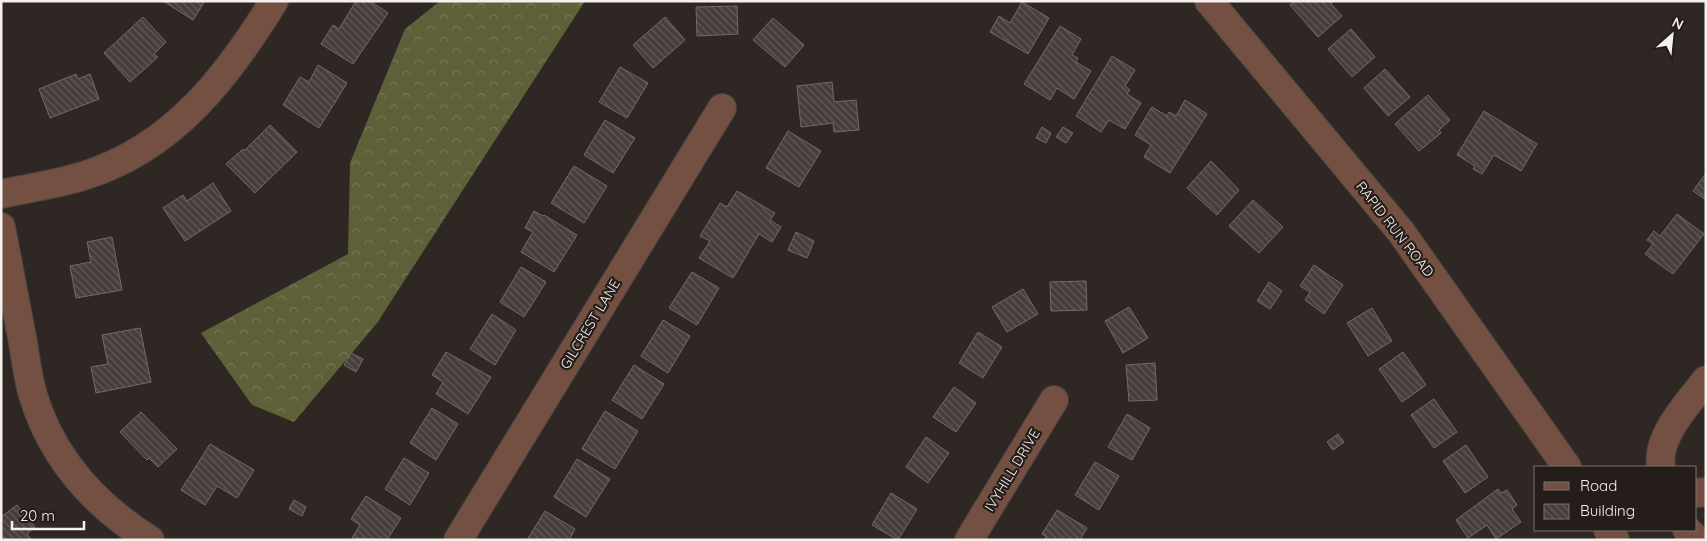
<svg xmlns="http://www.w3.org/2000/svg" width="1707" height="541" font-family="Quicksand,sans-serif">
  <style>
    .forest { fill: url(#forest-crowns) }
    .building { fill: url(#building-back-hatch); stroke: #746b67 }
    .lines { fill: none; stroke-linecap: round; stroke-linejoin: round }
    .minor-casing { stroke: #4a4340; stroke-width: 30 }
    .minor { stroke: #735042; stroke-width: 28 }
    .labels { text-anchor: middle; stroke-width: 4.5; stroke-linejoin: round; paint-order: stroke }
    .street-label { font-size: 14px; fill: #f6f1ef; stroke: #241d1a }
  </style>
  <defs>
    <pattern id="forest-crowns" width="20" height="18" patternUnits="userSpaceOnUse" patternTransform="scale(1.25)"><rect width="20" height="18" fill="#5e6039"/><path d="M2 6a3 3 0 1 1 6 0M12 15a3 3 0 1 1 6 0" fill="none" stroke="#767756"/></pattern>
    <pattern id="building-back-hatch" width="6" height="6" patternUnits="userSpaceOnUse" patternTransform="scale(1.25)"><rect width="6" height="6" fill="#463e3a"/><path d="M-1 5l2 2M0 0l6 6M5-1l2 2" fill="none" stroke="#615a57"/></pattern>
  </defs>
  <rect width="100%" height="100%" fill="#2e2723"/>
  <path class="forest" d="M440 1H585L377 323 294 422 252 405 201 333 348 254 350 163 405 29Z"/>
  <path class="building" d="M163 1H205L193 20Z
    M356 1H370L388 13 353 64 321 44 333 25 339 29Z
    M1295 1H1334L1331 4 1342 16 1318 37 1290 5Z
    M1022 2 1049 18 1028 54 990 32 999 16 1010 23Z
    M737 6 738 34 697 36 696 7Z
    M143 17 166 42 154 54 158 57 130 82 104 53Z
    M665 17 685 40 653 68 633 45Z
    M773 18 804 45 785 67 753 40Z
    M1060 26 1081 39 1072 55 1078 58 1076 62 1091 71 1074 99 1057 88 1050 100 1024 84Z
    M1351 29 1375 57 1352 77 1328 49Z
    M1112 56 1135 70 1125 86 1130 90 1127 94 1141 103 1125 129 1109 120 1101 132 1076 116Z
    M318 65 347 83 319 128 283 105 300 77 309 82Z
    M620 67 648 83 627 118 599 102Z
    M1385 69 1410 97 1388 116 1364 88Z
    M76 74 78 79 90 74 99 99 50 118 39 89Z
    M832 82 834 102 856 100 859 130 834 132 833 123 801 127 797 86Z
    M1428 95 1450 120 1439 130 1441 133 1419 151 1395 124Z
    M1185 100 1207 114 1170 173 1144 157 1151 145 1135 135 1152 107 1167 116 1169 112 1176 116Z
    M1484 111 1537 144 1521 171 1494 155 1482 174 1473 169 1475 166 1457 155Z
    M605 120 635 138 613 173 584 155Z
    M270 125 297 152 255 193 226 164 243 149 244 151Z
    M1042 127 1051 133 1046 143 1036 138Z
    M1063 127 1073 133 1066 143 1056 137Z
    M788 131 821 151 799 187 766 168Z
    M1211 161 1239 190 1217 215 1187 188Z
    M574 166 607 186 584 223 551 203Z
    M1706 173V200L1693 191Z
    M213 183 231 211 185 241 163 208 183 195 187 201Z
    M737 191 775 213 770 220 781 227 772 242 759 234 733 278 699 258 710 241 700 236 720 203 727 207Z
    M1253 200 1283 227 1259 253 1229 226Z
    M534 211 543 216 544 215 577 235 554 272 521 252 533 232 525 228Z
    M1677 214 1704 234 1673 274 1645 254 1653 244 1647 240 1654 231 1660 236Z
    M796 232 814 241 807 258 788 250Z
    M112 237 122 290 76 298 70 266 91 262 87 242Z
    M1314 265 1343 285 1324 314 1305 300 1310 292 1300 286Z
    M521 267 546 282 524 317 500 302Z
    M692 272 719 288 697 325 669 308Z
    M1086 281 1087 310 1051 311 1050 282Z
    M1269 282 1282 291 1270 309 1257 301Z
    M1023 289 1038 314 1007 332 992 307Z
    M1129 307 1148 338 1123 353 1105 321Z
    M1372 308 1392 341 1368 356 1347 323Z
    M492 314 516 330 495 365 470 349Z
    M663 320 690 336 668 373 641 356Z
    M140 328 151 382 96 393 91 367 108 364 102 335Z
    M978 332 1002 347 983 378 959 363Z
    M446 352 491 377 468 414 436 394 443 382 432 375Z
    M1403 352 1426 385 1402 402 1379 369Z
    M351 353 363 359 356 372 344 365Z
    M1155 363 1157 400 1129 401 1126 365Z
    M634 365 664 384 642 419 612 400Z
    M954 387 976 403 956 432 933 417Z
    M1434 399 1457 432 1434 448 1411 415Z
    M432 408 458 424 436 460 410 443Z
    M605 411 638 431 615 469 582 449Z
    M141 412 177 449 158 467 149 458 147 460 120 432Z
    M1127 414 1150 428 1132 460 1108 447Z
    M1338 434 1344 442 1333 450 1327 442Z
    M926 437 949 453 928 483 906 467Z
    M210 444 254 470 237 498 217 486 205 505 181 490Z
    M1466 445 1488 477 1465 493 1443 461Z
    M404 458 429 473 410 505 385 489Z
    M577 459 610 479 586 517 554 497Z
    M1095 462 1119 476 1099 510 1075 495Z
    M1498 489 1501 493 1507 490 1517 505 1512 509 1521 522 1496 539 1487 525 1468 538 1456 520Z
    M891 493 917 509 898 540 872 525Z
    M366 496 401 518 387 540 352 538 360 525 351 519Z
    M294 500 306 507 302 516 289 509Z
    M17 505 35 527 27 534 32 540H5L1 536V517Z
    M1057 510 1087 528 1080 540H1044L1046 536 1042 534Z
    M545 511 575 529 569 540H527Z"/>
  <g class="lines">
    <g class="minor-casing">
      <path id="minor" d="M1209 1 1401 232 1567 467
        M1 194C29 188 59 184 86 175 174 147 228 76 274 1
        M1 227C8 262 14 297 21 332 25 352 27 375 33 395 52 459 96 506 150 540
        M1661 467C1656 436 1688 404 1706 380
        M1696 493 1706 492
        M1608 530 1615 540
        M1687 530 1697 540
        M458 540 722 108
        M969 540 1054 400"/>
    </g>
    <use href="#minor" class="minor"/>
  </g>
  <g class="labels">
    <g class="street-label">
      <text transform="translate(1395 229) rotate(52)" y="5">RAPID RUN ROAD</text>
      <text transform="translate(590 324) rotate(-59)" y="5">GILCREST LANE</text>
      <text transform="translate(1012 470) rotate(-59)" y="5">IVYHILL DRIVE</text>
    </g>
  </g>
  <rect width="1707" height="541" fill="none" stroke="#f6f1ef" stroke-width="5"/>
  <rect x="1534" y="466" width="162" height="65" fill="#241d1a" stroke="#78726f"/>
  <rect x="1544" y="482" width="25" height="8" fill="#735042" stroke="#78726f"/>
  <text x="1580" y="491" font-size="15" fill="#f6f1ef">Road</text>
  <rect x="1544" y="504" width="25" height="15" fill="url(#building-back-hatch)" stroke="#78726f"/>
  <text x="1580" y="516" font-size="15" fill="#f6f1ef">Building</text>
  <g transform="translate(1672 35) rotate(27)" stroke="#241d1a" stroke-width="4" paint-order="stroke">
  <path d="M0-4L9 19L0 12L-9 19Z" fill="#f6f1ef"/>
  <text y="-8" font-size="14" font-weight="bold" text-anchor="middle" fill="#f6f1ef">N</text>
  </g>
  <path d="M12 521v8h72v-8" fill="none" stroke="#f6f1ef" stroke-width="2.5"/>
  <text x="20" y="521" font-size="15" fill="#f6f1ef" stroke="#241d1a" stroke-width="4" paint-order="stroke">20 m</text>
</svg>
